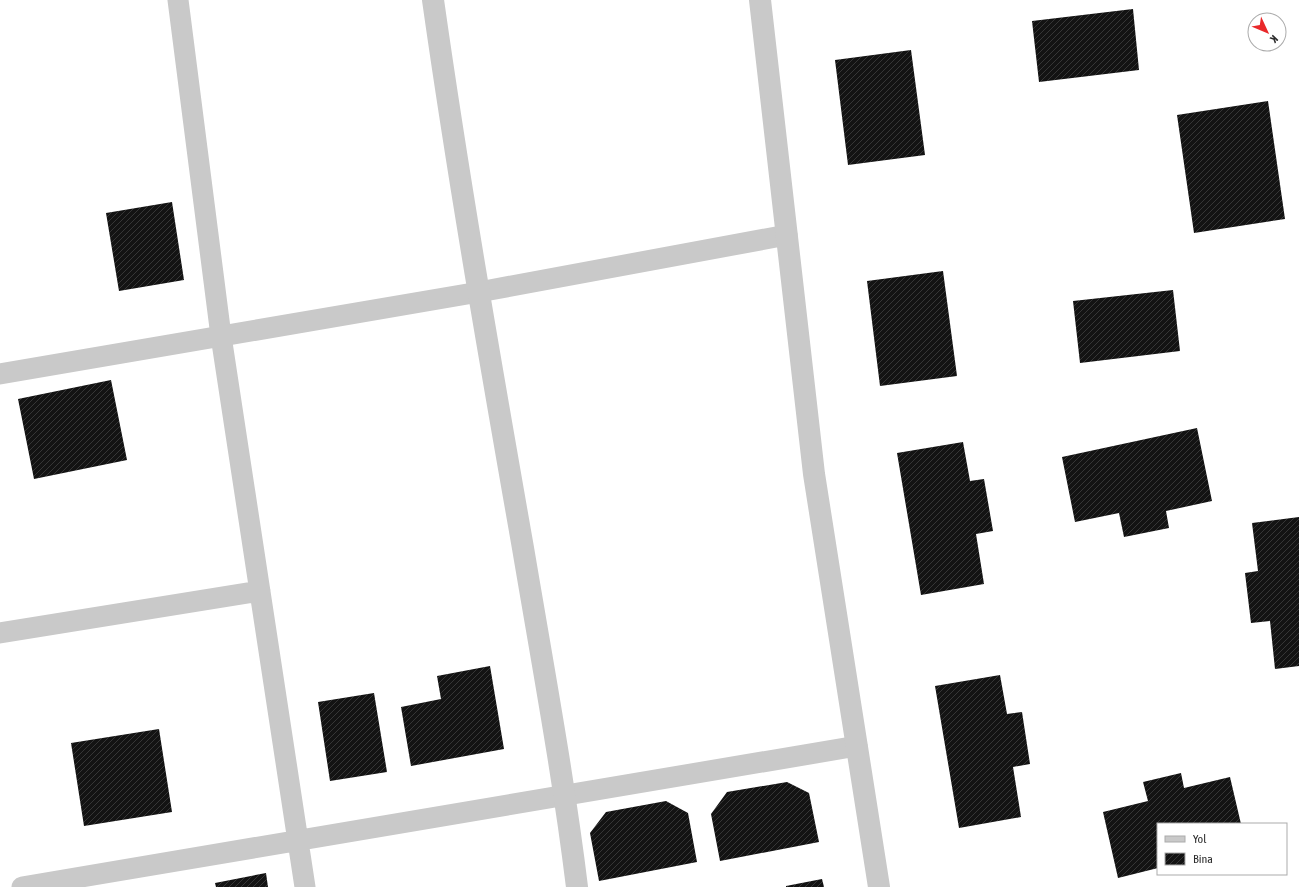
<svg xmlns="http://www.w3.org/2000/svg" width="1299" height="887" font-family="'Asap Condensed',sans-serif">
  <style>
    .building { fill: url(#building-hatch) }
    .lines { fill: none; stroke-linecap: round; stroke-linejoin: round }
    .minor { stroke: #c9c9c9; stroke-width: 21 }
    .tertiary { stroke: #c9c9c9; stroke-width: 22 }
  </style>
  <defs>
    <pattern id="building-hatch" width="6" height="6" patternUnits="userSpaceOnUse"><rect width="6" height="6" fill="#131313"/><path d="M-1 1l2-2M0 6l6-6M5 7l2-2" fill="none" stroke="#363636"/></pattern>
  </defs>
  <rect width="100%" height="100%" fill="#fff"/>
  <path class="building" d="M1133 9 1139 70 1039 82 1032 21Z
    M911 50 925 155 848 165 835 60Z
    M1268 101 1285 219 1194 233 1177 115Z
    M172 202 184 280 119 291 106 213Z
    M943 271 957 376 880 386 867 281Z
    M1173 290 1180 351 1080 363 1073 301Z
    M111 380 127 460 34 479 18 399Z
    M1197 428 1212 501 1166 511 1169 528 1124 537 1119 513 1075 522 1062 457Z
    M963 442 970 481 984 479 993 531 976 534 984 584 921 595 897 453Z
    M1299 517V666L1275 669 1270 621 1251 623 1245 573 1258 571 1252 523Z
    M490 666 504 749 411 766 401 707 441 699 437 676Z
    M1000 675 1007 714 1022 712 1030 764 1013 767 1021 817 959 828 935 686Z
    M374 693 387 772 330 781 318 702Z
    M159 729 172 812 84 826 71 743Z
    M1181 773 1184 788 1230 777 1241 824H1158V868L1118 878 1103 812 1148 801 1143 782Z
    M787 782 809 793 819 842 720 861 711 814 727 792Z
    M666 801 688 813 697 862 599 881 590 833 606 812Z
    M266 873 268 887H216L215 883Z
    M822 879 824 887H786V886Z"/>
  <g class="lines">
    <path class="minor" d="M178 0 221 336 305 887
      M0 374 479 292 787 235
      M0 633 260 591
      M22 887 857 746"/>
    <path class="tertiary" d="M433 0C459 183 491 366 523 548 542 661 563 773 577 887
      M760 0 814 474 879 887"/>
  </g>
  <rect x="1157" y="823" width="130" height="52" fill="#ffffff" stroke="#ababab"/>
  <rect x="1165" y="836" width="20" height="6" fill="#c9c9c9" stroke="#ababab"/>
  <text x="1193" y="843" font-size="12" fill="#2c2c2c">Yol</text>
  <rect x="1165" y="853" width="20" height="12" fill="url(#building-hatch)" stroke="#ababab"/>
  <text x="1193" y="863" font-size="12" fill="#2c2c2c">Bina</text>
  <g transform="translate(1267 32) rotate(134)"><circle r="19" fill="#ffffff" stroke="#ababab"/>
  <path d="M0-3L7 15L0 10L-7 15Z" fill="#e9282a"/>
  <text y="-6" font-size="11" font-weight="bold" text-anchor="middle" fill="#2c2c2c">K</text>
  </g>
</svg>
